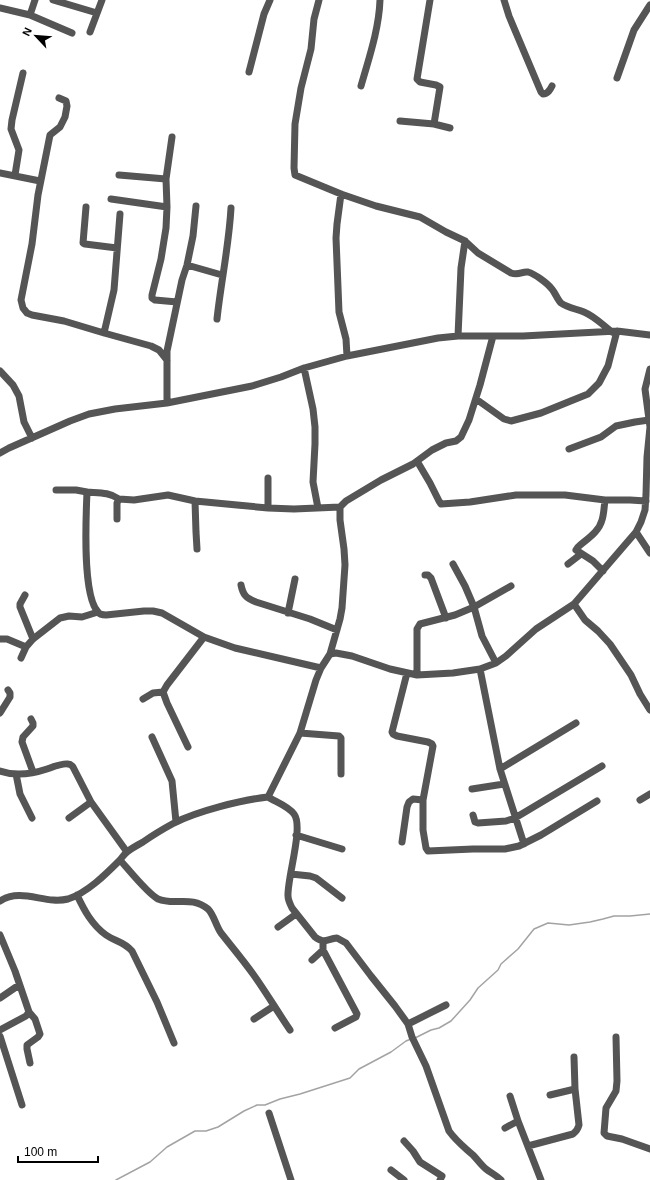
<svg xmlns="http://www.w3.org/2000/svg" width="650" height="1180" font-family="Arial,sans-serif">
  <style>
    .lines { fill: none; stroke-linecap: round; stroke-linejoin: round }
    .stream { stroke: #a3a3a3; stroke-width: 1.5 }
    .minor { stroke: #555; stroke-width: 7 }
  </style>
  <rect width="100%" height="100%" fill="#fff"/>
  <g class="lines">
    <path class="stream" d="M415 1038 431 1030 439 1028 451 1021 470 1000 478 988 498 970 501 964 518 949 534 929 548 923 569 925 590 922 603 919 614 916H630L650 914
      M116 1180 150 1162 167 1147 195 1131H206L218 1127 244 1111 257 1105H265L280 1099 300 1094 350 1078 359 1069 391 1052 406 1041 411 1039"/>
    <path class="minor" d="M53 0 97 13
      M319 0 314 19 311 49 301 88 295 124 294 168 295 175 341 194 376 206 420 217 446 232 465 241 478 253 511 273C519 276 522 271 528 272 535 274 547 283 551 288 555 292 557 299 561 303 568 308 577 309 584 312 594 316 603 325 612 332
      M430 0 417 79 420 82 436 85 440 87 434 124
      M504 0 509 16 541 92 543 94C548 94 550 90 552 86
      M0 8 30 15 72 33
      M30 15 35 0
      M90 32 102 0
      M249 72 264 14 270 0
      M617 78 634 30 650 5
      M361 86C369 58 379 29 380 0
      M59 98 66 101 67 106 65 117 60 127 50 135 38 195 32 244 21 300 23 308 27 313 32 315 64 321 104 333
      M400 121 434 124 450 128
      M172 137 166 179 167 207 166 228 161 259 152 295V298L155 300 177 302
      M0 173 40 181
      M15 175 19 150 11 129 12 120 23 73
      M119 175 166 179
      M341 194 337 224 336 238 339 312 346 339 347 356
      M111 199 167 207
      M86 207 83 243 85 244 117 248
      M120 214 114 290 104 333 151 346 159 350 167 360
      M187 265 222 275
      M217 319C221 282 229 245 231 208
      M458 336 461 268 465 241
      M304 368 313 409 315 427V444L313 482 318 508
      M0 371 13 385 19 396 24 422 32 438
      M476 399 504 419 511 421 541 413 588 394 599 383 608 366 617 331
      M167 403V351L182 280 187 265 193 236 196 206
      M569 449 601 437 616 426 635 422 649 420
      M0 453 9 448 70 421 89 414 115 409 167 403 252 386 281 377 304 368 347 356 438 338 458 336H523L617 331 650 335
      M417 461 430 483 439 501 441 504 470 502 516 495H565L605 500H630L646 501
      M268 478V508
      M56 490H76L87 492C86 516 82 595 98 612 100 615 103 615 106 615L144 611H153L162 613 204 637 235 648 321 668
      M87 492C99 493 109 492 119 499
      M195 501 196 532 197 549
      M117 519V503L119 499 134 500 168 495 195 501 268 508 294 509 340 507
      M636 532 650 553
      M453 564 465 586 474 607 482 636 496 663
      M568 564 581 554
      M603 571 593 561 576 550 578 547C587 539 599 532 602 520 604 514 604 507 605 500
      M425 575H428L431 578 446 618
      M241 585C243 595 246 598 256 602L310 619 337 630
      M25 595 20 604V607L33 639
      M574 604 585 620 598 631 610 644 631 675 640 694 650 710
      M288 613 295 579
      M0 639H7L26 647
      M330 654 336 653 352 656 390 669 417 675 453 673 480 669 496 663 506 656 536 629 574 604 636 532 641 522 645 510 646 495 647 457 650 427 645 389 650 369
      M21 658 26 647 33 639 60 618 69 616 82 617 98 612
      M480 669 500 769 524 844
      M407 673 392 732 393 734 397 736 428 742 432 744 433 746 423 800V830L426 848 428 851 473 849H505L519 846 541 835 597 801
      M417 675V629L420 624 455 615 474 607 511 586
      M143 699 153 693 163 692
      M0 713 10 697V693L8 690
      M31 719 33 723V726L23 737 22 742 33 772
      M300 733 339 736 341 738V774
      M152 737 172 781 176 822
      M188 747 167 703 163 692 167 685 204 637
      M500 769 576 723
      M0 771C14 776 32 774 47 769 53 767 62 763 68 764 71 764 71 765 73 767L91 802 127 852
      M16 774 20 794 32 818
      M472 789 504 784
      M268 797C276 802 288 806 294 814 304 827 287 878 288 896 288 900 290 904 292 908L315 937C324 944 327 939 337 938L346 943 371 976 395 1006 408 1024 412 1037 426 1066 449 1131C457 1142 463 1146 473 1155 477 1159 481 1165 486 1169 491 1173 496 1175 501 1180
      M640 800 650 794
      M473 815 475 822 478 823 506 821 515 818 602 766
      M69 818 91 802
      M296 835 342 849
      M402 842 407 807 409 802 413 799 423 800
      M120 860C129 870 148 894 158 899 175 906 191 895 208 909 214 915 216 926 221 933 232 947 243 960 253 974 266 992 277 1011 290 1030
      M291 874 310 876 316 878 342 898
      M77 895C84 910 92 925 106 935 116 942 123 941 132 951L157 1002 174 1043
      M0 901C22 887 45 905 68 899 87 893 106 874 119 861 122 858 124 854 127 852 132 848 138 845 143 842 153 835 163 829 174 823 198 811 241 800 268 797L300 733 316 680 321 668 330 654 340 619 342 608 345 565 344 549 340 520V507L346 501 381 480 413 464 432 450 446 443 456 441 461 437 469 420 480 385 493 336
      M278 927 296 914
      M0 935 15 971 29 1012 26 1016 0 1030
      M323 941V950L357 1014 356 1017 335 1028
      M312 960 323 950
      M0 998 19 985
      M29 1012 35 1019 40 1034 38 1037 27 1045V1049L30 1063
      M254 1019 274 1006
      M408 1024 446 1005
      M0 1036 22 1105
      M616 1037 617 1081 616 1091 606 1108 604 1133 607 1136 622 1139 650 1149
      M550 1095 575 1089
      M510 1096 518 1121 541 1180
      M269 1113 291 1180
      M505 1128 518 1121
      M404 1141 413 1151 420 1162 442 1176 440 1180
      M528 1146 573 1134C577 1131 578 1129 579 1125L575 1089 574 1057
      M391 1170 404 1180"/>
  </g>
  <g transform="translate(36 36) rotate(296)" stroke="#ffffff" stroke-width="3" paint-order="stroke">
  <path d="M0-3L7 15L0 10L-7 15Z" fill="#000000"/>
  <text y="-6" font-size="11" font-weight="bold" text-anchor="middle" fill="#000000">N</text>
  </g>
  <path d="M18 1156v6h80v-6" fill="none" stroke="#000000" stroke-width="2"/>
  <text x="24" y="1156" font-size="12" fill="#000000" stroke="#ffffff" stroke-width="3" paint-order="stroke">100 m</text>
</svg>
